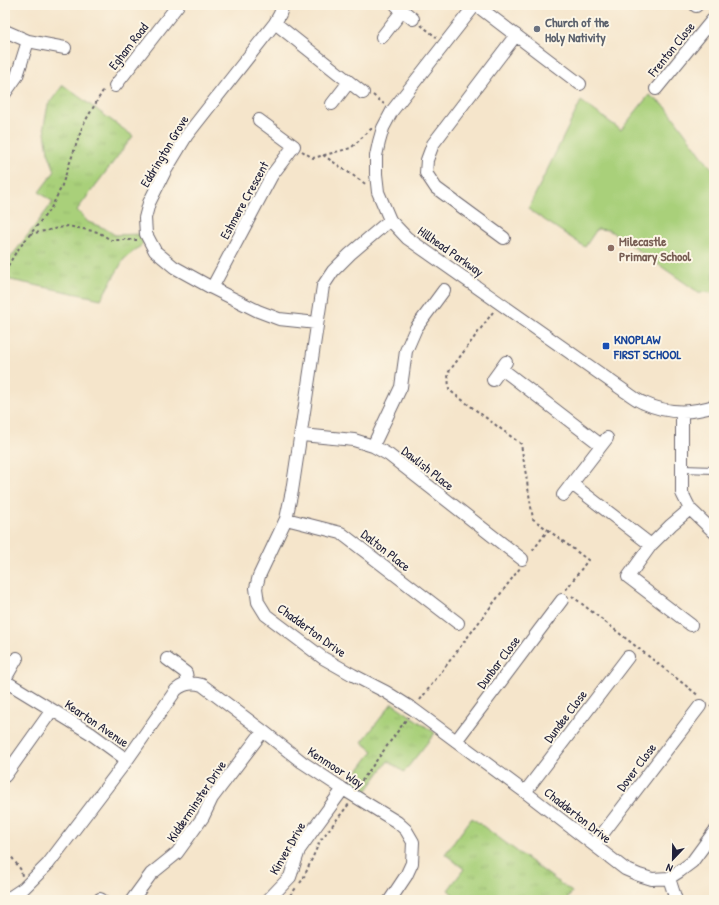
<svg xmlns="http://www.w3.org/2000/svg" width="719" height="905" font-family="'Patrick Hand',sans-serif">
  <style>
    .grass { fill: url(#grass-tufts); stroke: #66795a }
    .green { fill: #a9d07a; stroke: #66795a }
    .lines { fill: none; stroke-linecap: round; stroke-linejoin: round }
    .lane-casing { stroke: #6c666d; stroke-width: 8 }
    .street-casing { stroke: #6c666d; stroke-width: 14 }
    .path { stroke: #6c666d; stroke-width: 2; stroke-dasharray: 3 3; stroke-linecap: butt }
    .lane { stroke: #fff; stroke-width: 6 }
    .street { stroke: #fff; stroke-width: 12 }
    .worship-dot { fill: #6b7280; stroke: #fcf5e5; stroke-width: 1.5 }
    .education-dot { fill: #8d6e63; stroke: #fcf5e5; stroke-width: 1.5 }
    .transit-dot { fill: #1a4fb4; stroke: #fcf5e5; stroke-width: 1.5 }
    .labels { text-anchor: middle; stroke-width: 4; stroke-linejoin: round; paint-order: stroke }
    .worship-label { font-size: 13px; font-weight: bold; fill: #5b616d; stroke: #fcf5e5; text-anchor: start }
    .street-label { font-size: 13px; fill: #22223b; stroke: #fcf5e5 }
    .education-label { font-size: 13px; font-weight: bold; fill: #785e54; stroke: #fcf5e5; text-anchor: start }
    .transit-label { font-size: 13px; font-weight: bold; fill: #164399; stroke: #fcf5e5; text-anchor: start }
  </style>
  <defs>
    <pattern id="grass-tufts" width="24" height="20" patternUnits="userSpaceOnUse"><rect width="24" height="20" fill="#a9d07a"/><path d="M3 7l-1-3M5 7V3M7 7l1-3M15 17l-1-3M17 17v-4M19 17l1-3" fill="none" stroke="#91b26a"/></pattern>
  </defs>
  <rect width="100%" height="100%" fill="#fcf5e5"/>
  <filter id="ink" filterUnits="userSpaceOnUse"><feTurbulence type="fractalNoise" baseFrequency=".025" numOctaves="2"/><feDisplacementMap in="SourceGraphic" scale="8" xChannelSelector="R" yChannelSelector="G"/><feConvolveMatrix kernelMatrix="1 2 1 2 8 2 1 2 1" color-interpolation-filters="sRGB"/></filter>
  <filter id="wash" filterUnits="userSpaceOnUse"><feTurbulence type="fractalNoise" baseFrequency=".012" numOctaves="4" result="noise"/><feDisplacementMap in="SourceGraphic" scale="16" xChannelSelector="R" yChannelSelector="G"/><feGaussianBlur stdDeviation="0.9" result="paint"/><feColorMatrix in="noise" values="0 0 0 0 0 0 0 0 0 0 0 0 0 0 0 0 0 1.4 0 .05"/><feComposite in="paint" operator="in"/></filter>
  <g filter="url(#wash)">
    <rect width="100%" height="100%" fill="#f5e5cb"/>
    <path class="grass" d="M63 85 133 136 77 210 88 222 104 228 115 235 140 234 143 244 124 259 101 299 6 279 5 280V265L53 202 39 192 55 171 48 152 44 126 48 105Z
      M392 703 435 733 404 772 388 761 364 794 348 784 373 751 362 742Z
      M472 818 572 892 567 900H451L455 896 448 890 464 869 445 854Z"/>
    <path class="green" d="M649 95 666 107 708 164 714 170V293L698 292 609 230 597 229 585 247 528 209 581 101 621 130Z"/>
  </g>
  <g filter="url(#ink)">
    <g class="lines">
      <g class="lane-casing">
        <path id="lane" d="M683 469 714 470"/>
      </g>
      <g class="street-casing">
        <path id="street" d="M283 5 280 14 275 23 187 135 164 173 149 203 145 218 146 234 155 251 174 267 212 288 258 311 279 319 317 323
          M396 5 413 19
          M475 5 392 111 383 128 379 142 376 156V174L378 192 390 220 407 238 626 392C632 396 638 401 644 403 668 414 690 414 714 406
          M476 5 580 84
          M696 6 697 5
          M275 23 363 93
          M5 31 28 41 65 48
          M382 37 403 10
          M115 86 178 5
          M656 89 714 18
          M5 93 17 76 28 41
          M332 104 349 82
          M390 220 350 254 333 271 323 286 292 491 286 519 259 576 256 588 258 602 266 615 323 658 353 675 386 692 413 709 525 792 625 869 639 875 652 879 669 878 680 871 692 862 714 832
          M504 238 436 188 426 173 427 160 433 144 516 35
          M212 288 272 175 294 146 259 120
          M502 369 601 445
          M493 380 506 362
          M682 412V493L690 509 714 532
          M302 435 354 440 373 446 389 455 522 559
          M373 446 401 387 406 351 416 328 444 290
          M572 484 651 545
          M563 495 607 438
          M690 509 671 525 651 545 628 577 691 625
          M286 519 341 533 458 623
          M167 659 186 673 188 684
          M5 679 17 658
          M5 681 90 733 127 760
          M456 741 562 600
          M5 776 52 710
          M525 792 628 657
          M594 845 700 706
          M669 878 676 900
          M100 899 102 900
          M6 900 24 888 48 864 127 760 176 690C184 683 192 682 202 685L263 731 302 762 343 789 397 822 406 830 413 842 412 863 406 876 390 900
          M132 900 151 874 177 853 203 817 212 798 263 731
          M268 900 290 877 299 850 316 826 343 789"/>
      </g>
      <path class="path" d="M421 25 436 37
        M373 95 384 104
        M302 151 313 158 351 148 371 129H373
        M323 155 367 185
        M30 234 68 226 98 232 111 240H137
        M5 271 16 252 51 208 61 188 83 125 104 89
        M493 312 448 373 449 390 521 444 533 519 548 530 531 553
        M548 530 588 560 565 591
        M572 596 699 696
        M420 700 520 568
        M710 705 714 708
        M358 786 408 717
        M5 848 21 870 22 876
        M300 883 303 879 320 841 349 804
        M286 900 296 888"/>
      <use href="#lane" class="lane"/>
      <use href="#street" class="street"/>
    </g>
  </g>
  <circle class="worship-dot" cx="537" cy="29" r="4"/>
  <circle class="education-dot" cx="611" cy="248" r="4"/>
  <rect class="transit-dot" x="602" y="342" width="8" height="8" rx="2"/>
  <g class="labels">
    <g class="worship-label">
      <text x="545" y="27">Church of the<tspan x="545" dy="15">Holy Nativity</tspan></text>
    </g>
    <g class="street-label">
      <text transform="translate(128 46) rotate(-52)" y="5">Egham Road</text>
      <text transform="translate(671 49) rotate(-51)" y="5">Frenton Close</text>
      <text transform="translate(164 151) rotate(-59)" y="5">Eddrington Grove</text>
      <text transform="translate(244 200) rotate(-61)" y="5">Eshmere Crescent</text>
      <text transform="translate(451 251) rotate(35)" y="5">Hillhead Parkway</text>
      <text transform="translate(428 468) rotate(38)" y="5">Dawlish Place</text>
      <text transform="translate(386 550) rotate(38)" y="5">Dalton Place</text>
      <text transform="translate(312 630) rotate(36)" y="5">Chadderton Drive</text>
      <text transform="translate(498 662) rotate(-53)" y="5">Dunbar Close</text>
      <text transform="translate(565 716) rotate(-53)" y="5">Dundee Close</text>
      <text transform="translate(97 723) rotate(34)" y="5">Kearton Avenue</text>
      <text transform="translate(336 767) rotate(33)" y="5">Kenmoor Way</text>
      <text transform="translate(636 767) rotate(-53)" y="5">Dover Close</text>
      <text transform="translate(196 801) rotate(-56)" y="5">Kidderminster Drive</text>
      <text transform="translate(578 815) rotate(38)" y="5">Chadderton Drive</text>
      <text transform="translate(287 848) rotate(-60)" y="5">Kinver Drive</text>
    </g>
    <g class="education-label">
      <text x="619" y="246">Milecastle<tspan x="619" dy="15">Primary School</tspan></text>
    </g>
    <g class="transit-label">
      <text x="614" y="344">KNOPLAW<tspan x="614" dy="15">FIRST SCHOOL</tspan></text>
    </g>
  </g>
  <rect width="719" height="905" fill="none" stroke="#fcf5e5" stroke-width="20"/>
  <g transform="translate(673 859) rotate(202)" stroke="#fcf5e5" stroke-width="3" paint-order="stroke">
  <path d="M0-3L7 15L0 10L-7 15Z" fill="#22223b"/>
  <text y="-6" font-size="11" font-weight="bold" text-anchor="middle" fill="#22223b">N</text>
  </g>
</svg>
